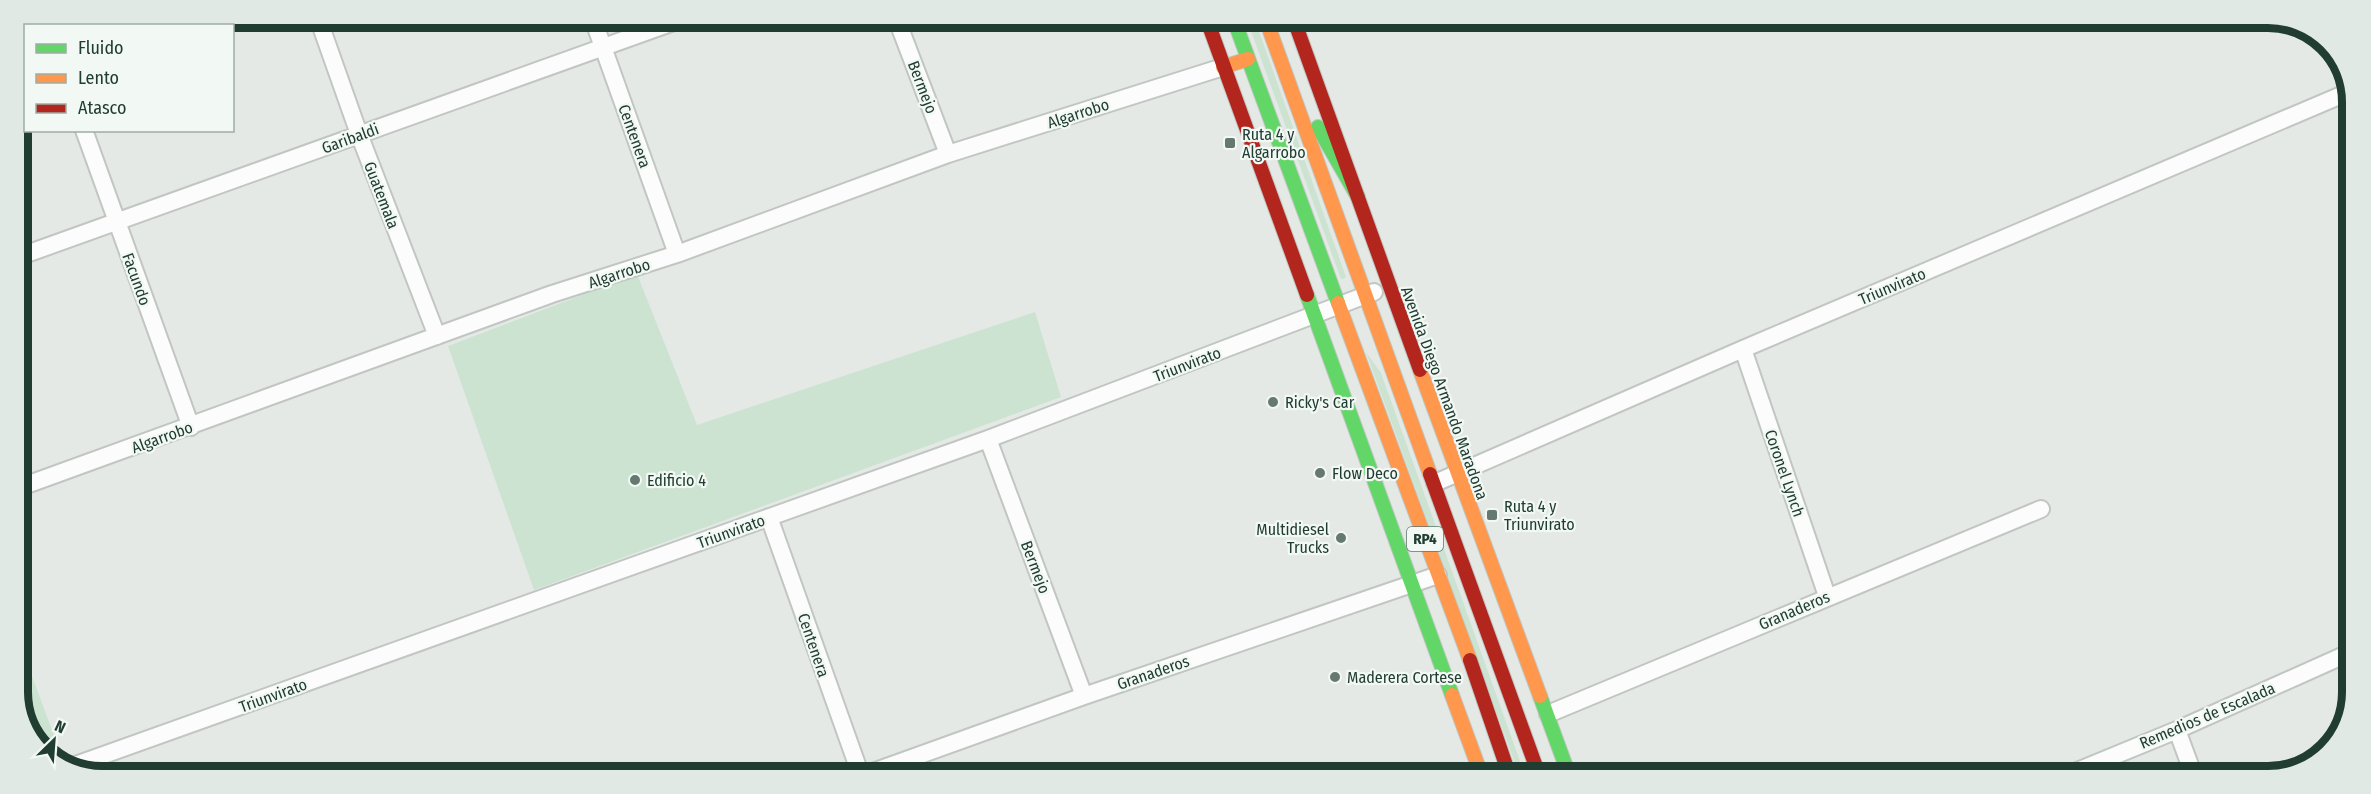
<svg xmlns="http://www.w3.org/2000/svg" width="2371" height="794" font-family="'Fira Sans Condensed',sans-serif">
  <style>
    .green { fill: #cce3d1 }
    .lines { fill: none; stroke-linecap: round; stroke-linejoin: round }
    .street-casing { stroke: #c1c6c3; stroke-width: 20 }
    .fast-casing { stroke: #bfc7c3; stroke-width: 16 }
    .slow-casing { stroke: #bfc7c3; stroke-width: 16 }
    .jam-casing { stroke: #bfc7c3; stroke-width: 16 }
    .street { stroke: #fbfcfb; stroke-width: 16 }
    .fast { stroke: #63d668; stroke-width: 14 }
    .slow { stroke: #ff974d; stroke-width: 14 }
    .jam { stroke: #b3261e; stroke-width: 14 }
    .poi-dot { fill: #657971; stroke: #f2f8f4; stroke-width: 2 }
    .labels { text-anchor: middle; stroke-width: 4.5; stroke-linejoin: round; paint-order: stroke }
    .shield { fill: #f2f8f4; stroke: #60756c; stroke-width: 1.5 }
    .shield-label { font-size: 15px; font-weight: bold; fill: #213d32 }
    .street-label { font-size: 16px; fill: #213d32; stroke: #f2f8f4 }
    .poi-label { font-size: 16px; fill: #213d32; stroke: #f2f8f4; text-anchor: start }
    .rim { fill: none; stroke: #213d32; stroke-width: 8 }
  </style>
  <rect width="100%" height="100%" fill="#e4e9e6"/>
  <path class="green" d="M1247 20H1255L1346 277 1343 279H1341Z
    M637 274 697 425 1035 312 1061 397 534 590 448 346Z
    M1366 352 1381 373 1525 775 1519 774Z
    M18 638 60 752 52 755 36 743 18 698Z"/>
  <g class="lines">
    <g class="street-casing">
      <path id="street" d="M318 18 359 134 437 336
        M593 19 677 254
        M897 20 948 154
        M84 130 191 427
        M18 257 682 19
        M1743 349 1827 596
        M988 439 1084 696
        M1435 483 1743 349 2351 91
        M18 488 552 294 677 254 948 154 1223 67
        M769 517 860 773
        M1548 714 2041 509
        M2177 730 2194 776
        M70 767 988 439 1374 292
        M870 773 1084 696 1438 575
        M2065 776 2177 730 2349 653"/>
    </g>
    <g class="fast-casing">
      <path id="fast" d="M1234 20 1338 303
        M1318 127 1358 197
        M1307 295 1452 695
        M1540 696 1569 775"/>
    </g>
    <g class="slow-casing">
      <path id="slow" d="M1266 20 1430 474
        M1223 67 1248 59
        M1338 303 1470 660
        M1420 370 1540 696
        M1452 695 1481 774"/>
    </g>
    <g class="jam-casing">
      <path id="jam" d="M1207 20 1307 295
        M1294 20 1420 370
        M1430 474 1539 775
        M1470 660 1509 774"/>
    </g>
    <use href="#street" class="street"/>
    <use href="#fast" class="fast"/>
    <use href="#slow" class="slow"/>
    <use href="#jam" class="jam"/>
  </g>
  <g class="poi-dot">
    <rect x="1224" y="137" width="12" height="12" rx="3"/>
    <circle cx="1273" cy="402" r="6"/>
    <circle cx="1320" cy="473" r="6"/>
    <circle cx="635" cy="480" r="6"/>
    <rect x="1486" y="509" width="12" height="12" rx="3"/>
    <circle cx="1341" cy="538" r="6"/>
    <circle cx="1335" cy="677" r="6"/>
  </g>
  <g class="labels">
    <rect class="shield" x="1407" y="527" width="36" height="24" rx="4.5"/>
    <g class="shield-label">
      <text x="1425" y="544">RP4</text>
    </g>
    <g class="street-label">
      <text transform="translate(923 87) rotate(69)" y="6">Bermejo</text>
      <text transform="translate(1078 113) rotate(-18)" y="6">Algarrobo</text>
      <text transform="translate(635 136) rotate(70)" y="6">Centenera</text>
      <text transform="translate(350 138) rotate(-20)" y="6">Garibaldi</text>
      <text transform="translate(382 195) rotate(69)" y="6">Guatemala</text>
      <text transform="translate(619 273) rotate(-18)" y="6">Algarrobo</text>
      <text transform="translate(137 279) rotate(70)" y="6">Facundo</text>
      <text transform="translate(1892 286) rotate(-23)" y="6">Triunvirato</text>
      <text transform="translate(1187 364) rotate(-21)" y="6">Triunvirato</text>
      <text transform="translate(1445 393) rotate(70)" y="6">Avenida Diego Armando Maradona</text>
      <text transform="translate(162 437) rotate(-20)" y="6">Algarrobo</text>
      <text transform="translate(1785 473) rotate(71)" y="6">Coronel Lynch</text>
      <text transform="translate(731 531) rotate(-20)" y="6">Triunvirato</text>
      <text transform="translate(1036 567) rotate(69)" y="6">Bermejo</text>
      <text transform="translate(1794 610) rotate(-23)" y="6">Granaderos</text>
      <text transform="translate(814 645) rotate(71)" y="6">Centenera</text>
      <text transform="translate(1153 672) rotate(-19)" y="6">Granaderos</text>
      <text transform="translate(273 695) rotate(-20)" y="6">Triunvirato</text>
      <text transform="translate(2207 715) rotate(-23)" y="6">Remedios de Escalada</text>
    </g>
    <g class="poi-label">
      <text x="1242" y="140">Ruta 4 y<tspan x="1242" dy="18">Algarrobo</tspan></text>
      <text x="1285" y="408">Ricky's Car</text>
      <text x="1332" y="479">Flow Deco</text>
      <text x="647" y="486">Edificio 4</text>
      <text x="1504" y="512">Ruta 4 y<tspan x="1504" dy="18">Triunvirato</tspan></text>
      <text x="1329" y="535" text-anchor="end">Multidiesel<tspan x="1329" dy="18">Trucks</tspan></text>
      <text x="1347" y="683">Maderera Cortese</text>
    </g>
  </g>
  <path d="M0 0H2371V794H0ZM102 28H2268A74 74 0 0 1 2342 102V692A74 74 0 0 1 2268 766H102A74 74 0 0 1 28 692V102A74 74 0 0 1 102 28Z" fill="#e1e9e4" fill-rule="evenodd"/>
  <path class="rim" d="M102 28H2268A74 74 0 0 1 2342 102V692A74 74 0 0 1 2268 766H102A74 74 0 0 1 28 692V102A74 74 0 0 1 102 28Z"/>
  <rect x="24" y="24" width="210" height="108" fill="#f2f8f4" stroke="#9eada6" stroke-width="1.5"/>
  <rect x="36" y="44" width="30" height="9" fill="#63d668" stroke="#9eada6" stroke-width="1.5"/>
  <text x="78" y="54" font-size="18" fill="#213d32">Fluido</text>
  <rect x="36" y="74" width="30" height="9" fill="#ff974d" stroke="#9eada6" stroke-width="1.5"/>
  <text x="78" y="84" font-size="18" fill="#213d32">Lento</text>
  <rect x="36" y="104" width="30" height="9" fill="#b3261e" stroke="#9eada6" stroke-width="1.5"/>
  <text x="78" y="114" font-size="18" fill="#213d32">Atasco</text>
  <g transform="translate(54 740) rotate(25)" stroke="#f2f8f4" stroke-width="4.5" paint-order="stroke">
  <path d="M0-4.5L10 22L0 15L-10 22Z" fill="#213d32"/>
  <text y="-9" font-size="16" font-weight="bold" text-anchor="middle" fill="#213d32">N</text>
  </g>
</svg>
